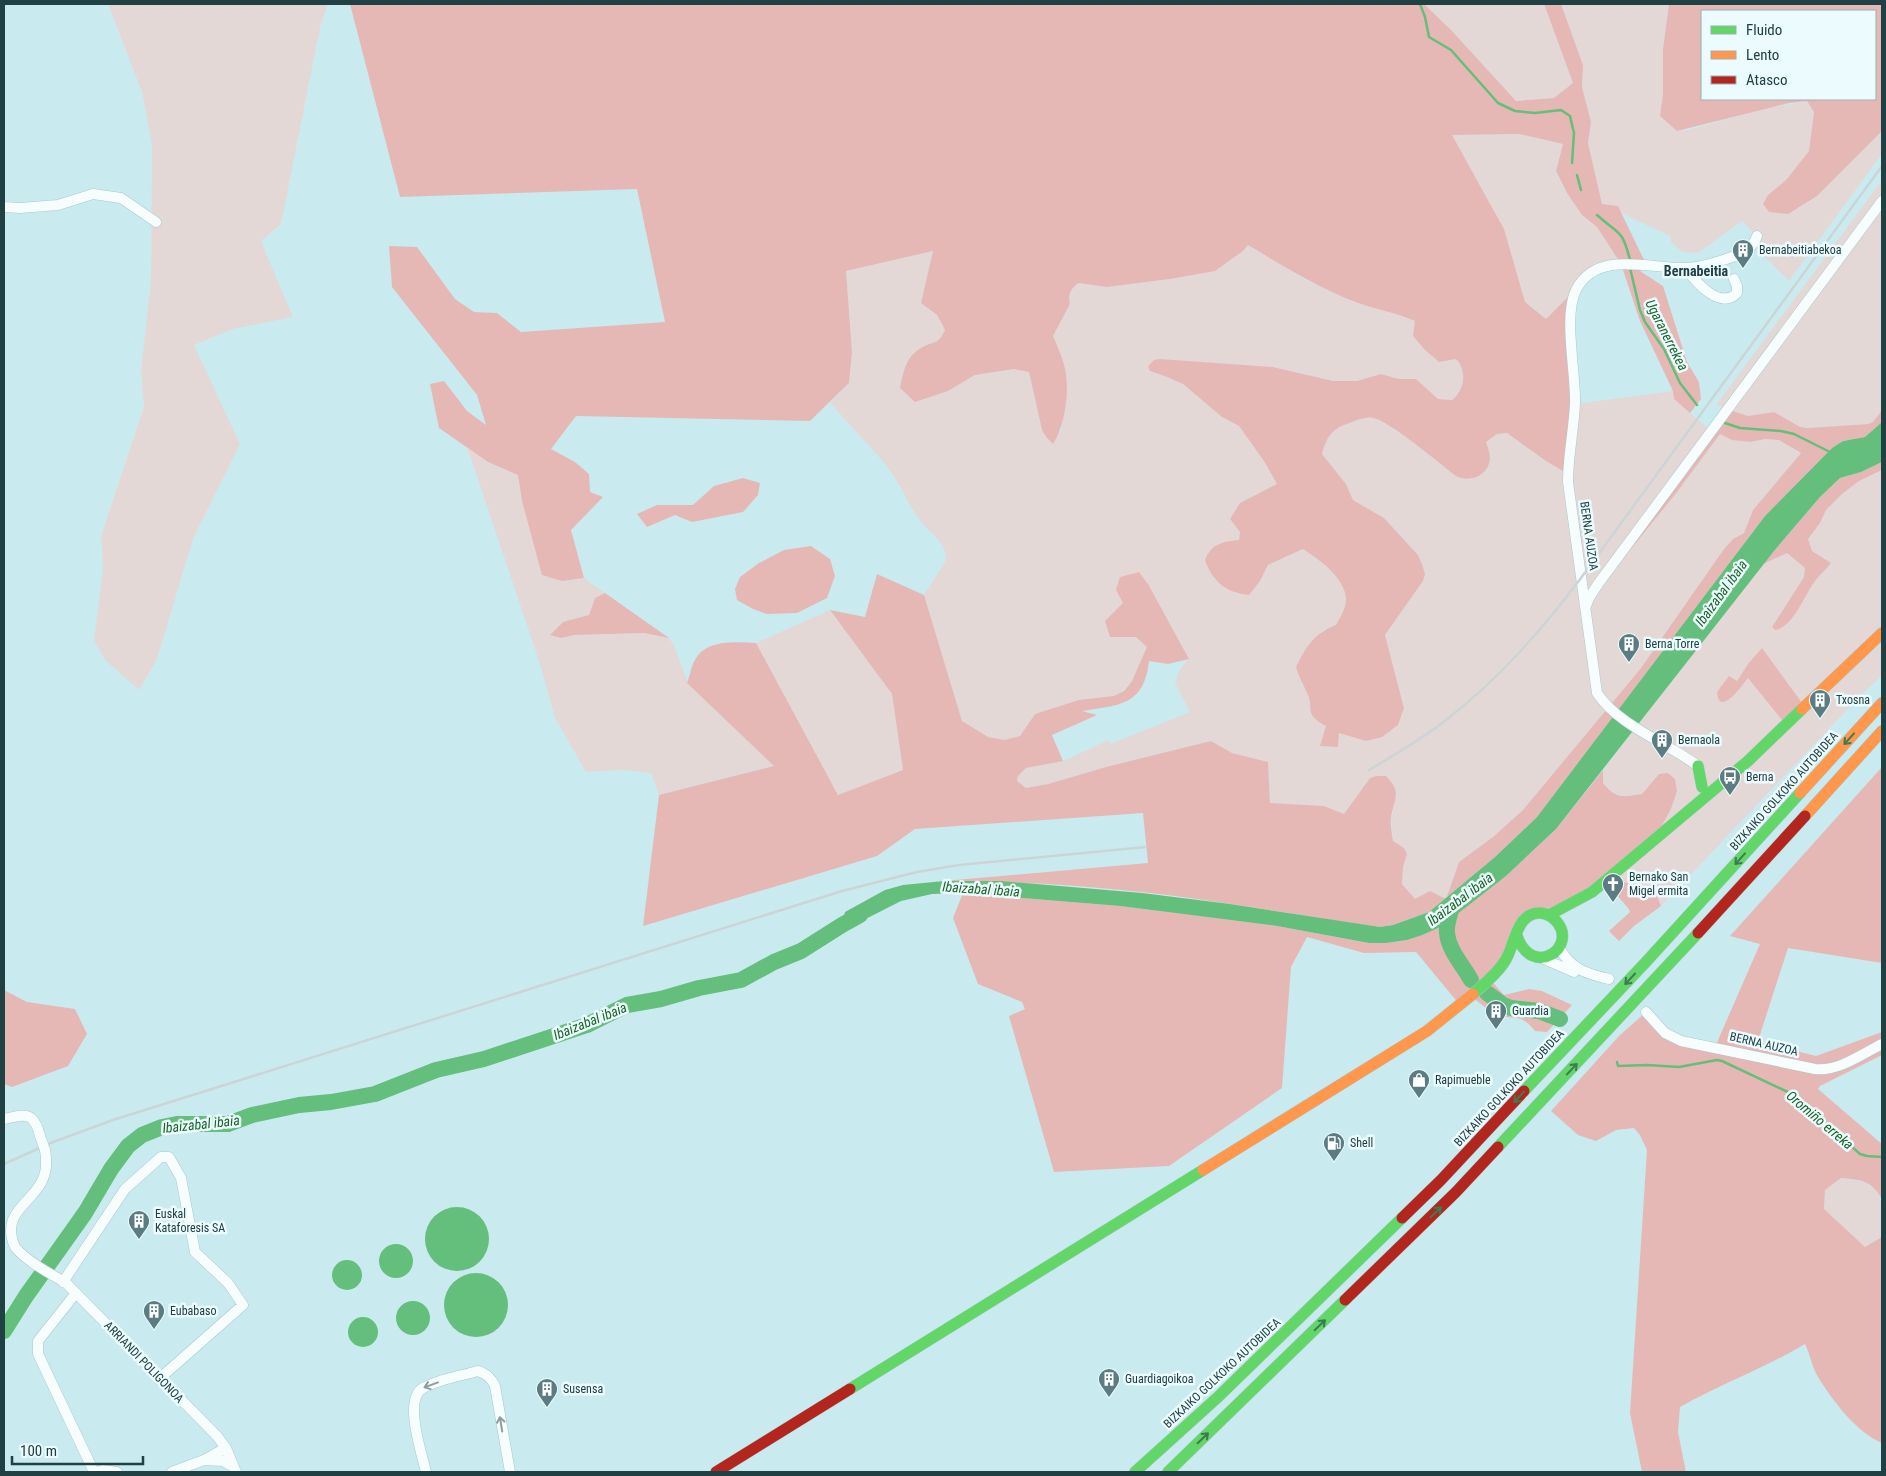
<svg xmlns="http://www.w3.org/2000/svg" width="1886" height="1476" font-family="'Roboto Condensed',sans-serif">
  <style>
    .green { fill: #e4d8d7 }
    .forest { fill: #e6b8b5; fill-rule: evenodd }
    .water { fill: #64be7c }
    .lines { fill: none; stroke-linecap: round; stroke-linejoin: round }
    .stream { stroke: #64be7c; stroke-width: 2.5 }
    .river { stroke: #64be7c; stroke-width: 16 }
    .street-casing { stroke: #a9c8cb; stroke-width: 11 }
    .fast-casing { stroke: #a9c8cb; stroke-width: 12 }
    .slow-casing { stroke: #a9c8cb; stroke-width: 12 }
    .jam-casing { stroke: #a9c8cb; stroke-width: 12 }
    .street { stroke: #f7fcfd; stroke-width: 10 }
    .fast { stroke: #63d668; stroke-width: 11 }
    .slow { stroke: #ff974d; stroke-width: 11 }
    .jam { stroke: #b3261e; stroke-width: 11 }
    .rail { stroke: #cbd5d6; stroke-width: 2.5 }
    .street-bridge-casing { stroke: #a9c8cb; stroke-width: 11; stroke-linecap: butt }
    .street-bridge { stroke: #f7fcfd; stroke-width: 10 }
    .oneway { stroke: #3b7c52 }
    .oneway2 { stroke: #8c9ea0 }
    .labels { text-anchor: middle; stroke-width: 5; stroke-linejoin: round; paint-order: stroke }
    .poi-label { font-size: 12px; fill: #204044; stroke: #ecfbfd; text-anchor: start }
    .street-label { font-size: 12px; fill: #204044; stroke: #ecfbfd }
    .neighbourhood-label { font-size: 14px; font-weight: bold; fill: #204044; stroke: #ecfbfd }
    .water-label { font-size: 14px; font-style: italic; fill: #1a6426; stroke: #ecfbfd }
  </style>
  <rect width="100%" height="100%" fill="#c9ebf0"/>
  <path class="green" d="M108 4H328L321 23 281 224 261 241 293 317 233 329 194 345 240 444 193 539 157 659 139 690 105 660 94 640 103 568 101 536 144 406 141 370 151 281 152 145 142 92Z
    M1424 4H1544L1573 83 1554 98 1516 101 1452 31Z
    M1561 4H1669L1663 49V93L1660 116 1677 131 1688 130 1762 109 1807 101 1814 112 1809 151 1786 180 1768 195 1817 196 1882 131V154L1789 281 1754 246 1756 236 1742 221 1698 253 1682 252 1671 242 1670 236 1602 204 1588 143 1591 122 1582 87 1583 65Z
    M1520 134 1563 144 1556 172 1567 193 1582 215 1597 227 1621 264 1610 265 1577 288 1546 319 1525 302 1488 199 1451 135Z
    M1882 182V410L1873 422 1868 424 1808 428 1800 427 1774 412 1748 416 1716 405 1879 184Z
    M1248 245 1308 281 1415 321 1457 359C1468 371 1464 391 1452 400L1438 399 1416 379H1399L1381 374 1357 381H1333L1273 367 1150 371 1167 377 1183 384 1222 417 1239 426 1265 461 1277 484 1240 503 1230 519 1240 532 1239 540 1217 544 1213 578 1237 594 1260 581 1268 565 1304 549C1320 560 1346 578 1346 600 1346 609 1340 617 1336 625L1323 630 1301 683 1309 695 1311 714 1319 722 1326 726 1338 747 1339 733 1404 708 1385 635 1423 581 1422 564 1418 555 1384 518 1353 500 1346 484 1322 454C1326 438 1331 429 1347 424 1355 421 1365 416 1373 418 1390 421 1440 464 1456 476L1488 464 1490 458 1486 442 1497 434 1507 433 1546 461 1567 473 1575 404 1673 391 1674 399 1711 431 1677 492 1720 434C1730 438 1740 442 1750 442 1760 442 1768 437 1778 440 1786 442 1793 450 1801 453L1753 510 1744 533 1733 539 1724 549 1641 668 1523 810 1493 837 1459 862 1446 899H1415L1402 884 1403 867 1407 854 1404 848 1393 841 1391 818 1397 794 1391 782 1370 778 1344 814 1324 806 1270 803 1268 763 1232 753 1211 741 1106 767 1048 784 1026 788 1017 781V776L1026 768 1063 761 1108 740 1110 744 1190 712 1175 683 1180 669 1188 659C1170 663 1161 665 1143 659L1132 681 1119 695 1035 714C1031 720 1025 732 1019 736 999 748 977 732 962 721L924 595 945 562C950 544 927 531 918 518 908 504 901 486 891 472 873 448 850 426 830 403L849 383 852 352 846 271 933 251 921 303 937 315 945 330C938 344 933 341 921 348 906 355 903 373 900 388L948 391 975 375 1014 369 1029 372 1042 430 1061 432 1067 389 1065 368 1053 336 1070 304C1068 294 1070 290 1077 283L1107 287 1170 279 1243 251Z
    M467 447 488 462 518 475 522 501 562 581 584 578 605 593 595 598 589 615 563 622 550 635 561 638 574 635 644 633 669 638 674 645 688 683 774 766 659 795 651 773 623 770 586 772 555 718 539 661Z
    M1882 470V676L1864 692 1661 906 1655 891 1609 878 1654 840 1671 809 1677 791 1659 774 1642 794C1621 797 1616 799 1602 782L1603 770 1763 564 1787 553 1805 568 1804 577 1772 627H1784C1795 613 1803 595 1815 581 1820 574 1826 570 1831 563L1812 551 1808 539 1820 523 1826 510 1842 494 1859 481Z
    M830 610 892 694 903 770 838 795 756 643Z
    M1840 1178C1886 1182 1882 1197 1882 1237L1865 1248 1824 1209 1825 1190Z"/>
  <path class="forest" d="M350 4H1424L1452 31 1516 101 1554 98 1573 83 1544 4H1561L1583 65 1582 87 1591 122 1588 143 1602 204 1618 206 1646 264 1640 271 1663 286 1687 362 1699 382 1701 399 1690 413 1674 399 1673 391 1640 321 1621 264 1597 227 1582 215 1567 193 1556 171 1563 144 1520 134 1452 135 1504 229 1525 302 1546 319 1577 288 1572 300 1575 379 1568 474 1546 461 1507 433 1497 434 1486 442C1488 448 1490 453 1490 459 1488 476 1470 483 1456 476 1440 464 1390 421 1373 418 1365 416 1355 421 1347 424 1331 429 1326 439 1322 454L1346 484 1353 500 1384 518 1418 555 1422 564 1425 574 1423 581 1385 635 1404 708 1398 725 1382 737 1366 741 1339 733 1338 747 1320 746 1326 726C1302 713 1315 709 1307 693 1303 684 1299 677 1296 667 1306 647 1314 633 1336 625 1340 617 1346 609 1346 599 1345 578 1320 560 1303 549L1268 565 1260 581 1249 595C1226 593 1212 581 1205 560 1212 543 1222 542 1239 540L1240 532 1230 519 1240 503 1277 484 1264 461 1239 426 1222 417 1183 384 1167 377 1150 371 1148 366 1154 360 1160 359 1273 367 1333 381H1357L1381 374 1399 379H1416L1438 399 1452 400C1464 391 1468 371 1456 359L1439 362 1424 349 1413 336 1415 321C1395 312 1373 309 1353 301 1315 286 1283 266 1248 245L1243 251 1215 271 1170 279 1107 287 1078 283C1070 290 1068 294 1070 304L1053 336C1057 346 1063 358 1065 369 1070 391 1065 425 1053 444L1046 437 1042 430 1029 372 1014 369 975 375 948 391 915 402 900 388C903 373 906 356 921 348 933 341 938 345 945 330L937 315 921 303 933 251 846 271 852 352 849 383 810 421 576 416 551 449 575 462 589 474 590 492 603 497 571 530 584 578 562 581 542 575 522 501 518 475 488 462 439 428 430 384 444 381 467 411 486 425 477 395 392 287 389 246 417 247 455 299 474 312 497 313 521 332 665 322 637 189 400 197Z
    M1669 4H1882V131L1817 196 1788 214 1769 212 1763 204 1768 195 1786 180 1809 151 1814 112 1807 101 1789 103 1677 131 1660 116 1663 93V49ZM1702 11H1875V99H1702Z
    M1727 409 1748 416 1774 412 1800 427 1808 428 1868 424 1873 422 1882 410V422L1865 437 1843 441 1832 448 1765 516 1537 817 1495 857 1429 912 1393 925 1380 927C1330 921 1280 911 1230 904 1136 889 1039 881 944 881L1148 863 1143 813 915 829 877 856 643 926 659 795 774 766 687 683C690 676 691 666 695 660 706 639 736 642 756 643L838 795 903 770 892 694 830 610 865 617 877 574 924 595 962 721 988 737 1004 740 1020 736 1035 714 1079 700 1114 696 1124 691 1132 681 1147 647 1136 637H1110L1105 621 1123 603 1116 590 1120 577 1139 572 1148 584 1189 659 1168 664 1149 661C1144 706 1119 705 1082 711L1097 715 1052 735 1063 761 1026 768 1018 776 1017 781 1026 788 1048 784 1106 767 1211 741 1232 753 1268 762 1270 803 1324 806 1344 814 1370 778 1376 776H1386C1402 793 1395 797 1391 817 1390 824 1392 834 1393 841L1404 848 1407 854 1403 867 1402 884 1415 899 1430 891 1446 899 1459 862 1493 837 1523 810 1641 668 1724 549 1733 539 1744 533 1753 510 1801 453 1779 440 1766 439 1750 442 1732 440 1720 434 1677 492 1618 565Z
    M1882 462V470L1859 481 1842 494 1826 510 1820 523 1808 539 1812 551 1831 563C1826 570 1820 574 1815 581 1805 594 1793 628 1775 630L1772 627 1804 577 1805 568 1787 553 1763 564 1820 497 1840 478 1861 472Z
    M743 478 760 483 758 495 743 512 692 522 675 515 647 527 637 514 657 505H693L714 486Z
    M811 546 830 559 835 576 827 598 797 613 767 614 753 609 737 600 735 589 740 577 759 563 784 550Z
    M605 593 669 638 644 633 574 635 561 638 550 635 563 622 589 615 595 598Z
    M1762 648 1805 707 1786 725 1748 678C1744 683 1719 719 1717 692L1729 676 1737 681 1748 664Z
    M1882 767V963L1788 948 1758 1041 1816 1056 1882 1032V1055L1820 1086 1818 1089 1882 1144V1199C1871 1180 1861 1180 1841 1178L1825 1190 1824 1209 1865 1247 1882 1237V1443C1857 1433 1832 1400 1818 1377 1812 1367 1810 1354 1805 1344 1765 1368 1721 1384 1680 1407L1678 1432 1686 1472H1642L1630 1413 1647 1150 1640 1135 1634 1128 1616 1130 1596 1141 1578 1135 1551 1111 1619 1036 1646 1012 1665 1033 1715 1047 1760 944 1730 936Z
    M1603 770V783C1616 799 1621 797 1642 794L1659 774 1668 773 1675 779 1677 791 1671 809 1654 840 1610 878 1655 891 1661 906 1634 926 1619 941 1609 931 1630 912 1628 908 1610 887 1535 914 1489 978 1504 995 1529 989 1542 991 1572 1005 1547 1032 1535 1031C1519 1011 1515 1022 1496 1014 1487 1010 1478 1001 1469 995L1459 1004 1416 952 1364 953 1307 937 1291 967 1282 1088 1169 1166 1054 1172 1009 1016 1025 1009 1022 1002 978 984 953 918 963 893 1120 906 1277 926 1369 943H1386L1407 940 1438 928 1506 876 1556 829Z
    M4 990 27 1002 75 1009 87 1034 68 1066 12 1087 4 1084Z"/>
  <path class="water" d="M1882 422V462L1861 472 1840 478 1820 497 1774 551 1556 829 1506 876 1456 915 1438 928 1422 935 1407 940 1386 943H1369L1277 926 1120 906 963 893 932 894 901 901 840 932 845 912 885 890 903 885 944 881H1000L1142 893 1230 904 1380 927 1393 925 1429 912 1495 857 1537 817 1765 516 1832 448 1843 441 1865 437Z
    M425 1239a32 32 0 1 1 64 0a32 32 0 1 1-64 0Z
    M379 1261a17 17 0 1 1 34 0a17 17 0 1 1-34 0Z
    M332 1275a15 15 0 1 1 30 0a15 15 0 1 1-30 0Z
    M444 1305a32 32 0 1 1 64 0a32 32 0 1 1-64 0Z
    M396 1318a17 17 0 1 1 34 0a17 17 0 1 1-34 0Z
    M348 1332a15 15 0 1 1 30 0a15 15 0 1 1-30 0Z"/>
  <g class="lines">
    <path class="stream" d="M1420 4 1425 17 1429 37 1451 50 1498 103 1515 111 1535 113 1561 110 1570 116 1574 133 1572 163
      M1577 175 1581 190
      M1597 215C1619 235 1622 228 1630 260
      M1630 268 1640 310 1645 322 1664 349 1680 383 1697 405
      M1722 422 1740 428 1781 431 1794 434 1832 453
      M1617 1062 1618 1066 1647 1065 1679 1067 1717 1060 1722 1061 1792 1094 1860 1154 1867 1156 1882 1157"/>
    <path class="river" d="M1451 909C1450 916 1446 925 1447 932 1448 950 1463 965 1471 980
      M1487 993 1503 1005 1511 1008 1539 1011 1560 1019
      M4 1331 26 1296 85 1213 111 1169 128 1146 142 1135 162 1127 177 1124H228L252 1115 299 1105 331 1102 375 1094 436 1070 484 1059 587 1025 627 1005 661 999 699 988 741 980 774 962 801 951 842 925 860 915"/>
    <g class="street-casing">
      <path id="street" d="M4 207 20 208 58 205 93 194 121 198 156 222
        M1686 268C1696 283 1720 310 1737 293V286L1734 279
        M1586 606 1589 598 1598 584 1882 201
        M1698 766C1666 742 1619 726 1597 693L1568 482C1568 455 1574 429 1575 403 1576 372 1563 316 1576 290 1597 249 1650 269 1685 268 1700 268 1718 262 1732 257 1745 252 1753 248 1757 236
        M1559 947C1570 969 1587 974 1609 979
        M1544 959 1574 972
        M1646 1012 1665 1033 1681 1041 1815 1069C1838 1072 1862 1054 1882 1044
        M4 1119C25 1114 34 1111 40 1136
        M45 1150C47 1161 47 1171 42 1181 31 1204 0 1213 15 1247 26 1261 51 1274 66 1283L217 1436 226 1448 236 1472
        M63 1282 125 1189 161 1157H169L181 1178 195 1252 228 1283 243 1305 159 1379
        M76 1293 38 1341V1354L94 1472
        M204 1460 223 1461 234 1467
        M98 1472 103 1470 117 1472
        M172 1472 204 1460 220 1451 227 1450
        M426 1472C422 1454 403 1399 423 1388 439 1379 460 1376 478 1371 487 1374 491 1378 495 1386L510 1472"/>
    </g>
    <g class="fast-casing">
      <path id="fast" d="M1698 766 1702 787
        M1549 915 1592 892 1748 761 1802 709
        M1473 994C1484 984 1497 974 1505 961 1515 946 1516 911 1541 913 1548 914 1553 917 1557 922 1578 948 1532 979 1517 936
        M1524 1091 1645 963 1800 793
        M1498 1147 1698 933
        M850 1389 1203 1170
        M1135 1472 1218 1397 1402 1218
        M1168 1472 1345 1300"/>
    </g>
    <g class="slow-casing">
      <path id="slow" d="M1802 709 1882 633
        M1800 793 1882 703
        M1805 816 1882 731
        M1203 1170 1427 1031 1473 994"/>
    </g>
    <g class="jam-casing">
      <path id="jam" d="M1698 933 1805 816
        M1402 1218 1441 1180 1524 1091
        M1345 1300 1456 1192 1498 1147
        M716 1472 850 1389"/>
    </g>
    <use href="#street" class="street"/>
    <use href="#fast" class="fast"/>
    <use href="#slow" class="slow"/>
    <use href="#jam" class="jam"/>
    <path class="rail" d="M1369 770C1396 754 1422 739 1446 720 1499 679 1541 631 1581 578L1882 166
      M4 1164 53 1142 113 1120 842 891 917 872 959 865 1146 847"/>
    <g class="street-bridge-casing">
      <path id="street-bridge" d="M40 1136 45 1150"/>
    </g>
    <use href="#street-bridge" class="street-bridge"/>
  </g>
  <defs><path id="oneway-shaft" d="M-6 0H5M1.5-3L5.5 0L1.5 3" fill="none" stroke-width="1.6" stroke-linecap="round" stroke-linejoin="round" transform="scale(1.25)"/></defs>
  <g class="oneway">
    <use href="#oneway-shaft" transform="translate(1849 739) rotate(132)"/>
    <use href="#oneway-shaft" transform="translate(1740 859) rotate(132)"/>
    <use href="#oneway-shaft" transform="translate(1630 979) rotate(133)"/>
    <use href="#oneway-shaft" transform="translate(1572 1069) rotate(-47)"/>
    <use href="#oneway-shaft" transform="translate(1519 1097) rotate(133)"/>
    <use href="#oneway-shaft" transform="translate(1436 1212) rotate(-44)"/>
    <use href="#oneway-shaft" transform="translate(1320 1325) rotate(-44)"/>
    <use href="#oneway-shaft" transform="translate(1203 1438) rotate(-44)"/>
  </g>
  <g class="oneway2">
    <use href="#oneway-shaft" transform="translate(431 1385) rotate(160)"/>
    <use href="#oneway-shaft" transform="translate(501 1424) rotate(-99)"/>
  </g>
  <defs>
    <g id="building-pin" transform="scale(1.125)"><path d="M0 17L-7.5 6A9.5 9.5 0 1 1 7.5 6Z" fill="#5b7c80" stroke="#ecfbfd"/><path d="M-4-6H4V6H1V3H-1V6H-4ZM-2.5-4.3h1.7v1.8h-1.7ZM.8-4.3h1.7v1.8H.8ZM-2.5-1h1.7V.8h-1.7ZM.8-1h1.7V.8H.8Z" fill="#fff"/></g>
    <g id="bus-pin" transform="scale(1.125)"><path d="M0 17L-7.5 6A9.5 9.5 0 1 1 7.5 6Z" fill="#5b7c80" stroke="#ecfbfd"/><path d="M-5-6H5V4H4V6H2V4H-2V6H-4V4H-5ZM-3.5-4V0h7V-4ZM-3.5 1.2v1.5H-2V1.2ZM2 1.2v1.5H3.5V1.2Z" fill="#fff"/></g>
    <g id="church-pin" transform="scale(1.125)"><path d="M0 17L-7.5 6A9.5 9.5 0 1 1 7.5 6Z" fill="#5b7c80" stroke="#ecfbfd"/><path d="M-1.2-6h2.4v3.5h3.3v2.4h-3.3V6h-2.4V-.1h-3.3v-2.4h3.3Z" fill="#fff"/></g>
    <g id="shop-pin" transform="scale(1.125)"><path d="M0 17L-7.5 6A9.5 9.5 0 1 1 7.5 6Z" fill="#5b7c80" stroke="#ecfbfd"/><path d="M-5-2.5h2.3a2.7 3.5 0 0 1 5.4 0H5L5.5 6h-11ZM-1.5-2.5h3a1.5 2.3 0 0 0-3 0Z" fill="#fff"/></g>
    <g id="fuel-pin" transform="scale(1.125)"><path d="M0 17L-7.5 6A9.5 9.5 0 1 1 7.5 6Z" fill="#5b7c80" stroke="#ecfbfd"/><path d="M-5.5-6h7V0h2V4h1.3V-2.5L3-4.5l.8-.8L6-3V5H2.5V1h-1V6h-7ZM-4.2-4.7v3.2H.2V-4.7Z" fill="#fff"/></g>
  </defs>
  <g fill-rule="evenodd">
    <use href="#building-pin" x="1743" y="250"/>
    <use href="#building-pin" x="1629" y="644"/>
    <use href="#building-pin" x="1820" y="700"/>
    <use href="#building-pin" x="1662" y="740"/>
    <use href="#bus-pin" x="1730" y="777"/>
    <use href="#church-pin" x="1613" y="884"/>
    <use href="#building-pin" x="1496" y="1011"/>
    <use href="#shop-pin" x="1419" y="1080"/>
    <use href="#fuel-pin" x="1334" y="1143"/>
    <use href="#building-pin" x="139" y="1221"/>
    <use href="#building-pin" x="154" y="1311"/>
    <use href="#building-pin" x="1109" y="1379"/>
    <use href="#building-pin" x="547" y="1389"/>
  </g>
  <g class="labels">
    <g class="poi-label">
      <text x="1759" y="254">Bernabeitiabekoa</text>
      <text x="1645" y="648">Berna Torre</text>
      <text x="1836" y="704">Txosna</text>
      <text x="1678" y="744">Bernaola</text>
      <text x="1746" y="781">Berna</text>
      <text x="1629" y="881">Bernako San<tspan x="1629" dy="14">Migel ermita</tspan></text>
      <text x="1512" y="1015">Guardia</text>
      <text x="1435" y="1084">Rapimueble</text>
      <text x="1350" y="1147">Shell</text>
      <text x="155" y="1218">Euskal<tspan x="155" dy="14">Kataforesis SA</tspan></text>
      <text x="170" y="1315">Eubabaso</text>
      <text x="1125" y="1383">Guardiagoikoa</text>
      <text x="563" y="1393">Susensa</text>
    </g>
    <g class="street-label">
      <text transform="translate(1589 536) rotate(82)" y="4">BERNA AUZOA</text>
      <text transform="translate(1784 791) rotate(-48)" y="4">BIZKAIKO GOLKOKO AUTOBIDEA</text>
      <text transform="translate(1764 1044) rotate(13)" y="4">BERNA AUZOA</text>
      <text transform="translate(1509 1088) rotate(-47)" y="4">BIZKAIKO GOLKOKO AUTOBIDEA</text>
      <text transform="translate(144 1362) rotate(46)" y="4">ARRIANDI POLIGONOA</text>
      <text transform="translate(1222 1373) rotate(-43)" y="4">BIZKAIKO GOLKOKO AUTOBIDEA</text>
    </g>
    <g class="neighbourhood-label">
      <text x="1696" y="276">Bernabeitia</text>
    </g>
    <g class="water-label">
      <text transform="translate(1667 335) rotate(63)" y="5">Ugaranerrekea</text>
      <text transform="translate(1721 593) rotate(-54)" y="5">Ibaizabal ibaia</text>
      <text transform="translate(981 889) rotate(4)" y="5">Ibaizabal ibaia</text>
      <text transform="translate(1460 899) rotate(-37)" y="5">Ibaizabal ibaia</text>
      <text transform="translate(590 1021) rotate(-22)" y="5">Ibaizabal ibaia</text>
      <text transform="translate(1820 1120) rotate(40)" y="5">Oromiño erreka</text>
      <text transform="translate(201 1124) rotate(-6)" y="5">Ibaizabal ibaia</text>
    </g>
  </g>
  <rect width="1886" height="1476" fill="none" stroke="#204044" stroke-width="10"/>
  <rect x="1701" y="10" width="175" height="90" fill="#ecfbfd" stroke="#9ab0b3"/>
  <rect x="1711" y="26" width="25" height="8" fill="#63d668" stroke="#9ab0b3"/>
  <text x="1746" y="35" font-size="15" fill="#204044">Fluido</text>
  <rect x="1711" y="51" width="25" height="8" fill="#ff974d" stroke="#9ab0b3"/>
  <text x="1746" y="60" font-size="15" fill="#204044">Lento</text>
  <rect x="1711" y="76" width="25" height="8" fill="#b3261e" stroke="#9ab0b3"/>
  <text x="1746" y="85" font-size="15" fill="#204044">Atasco</text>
  <path d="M12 1456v8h131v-8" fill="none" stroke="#204044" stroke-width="2.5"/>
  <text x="20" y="1456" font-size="15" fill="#204044" stroke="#ecfbfd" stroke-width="4" paint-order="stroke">100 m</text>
</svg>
